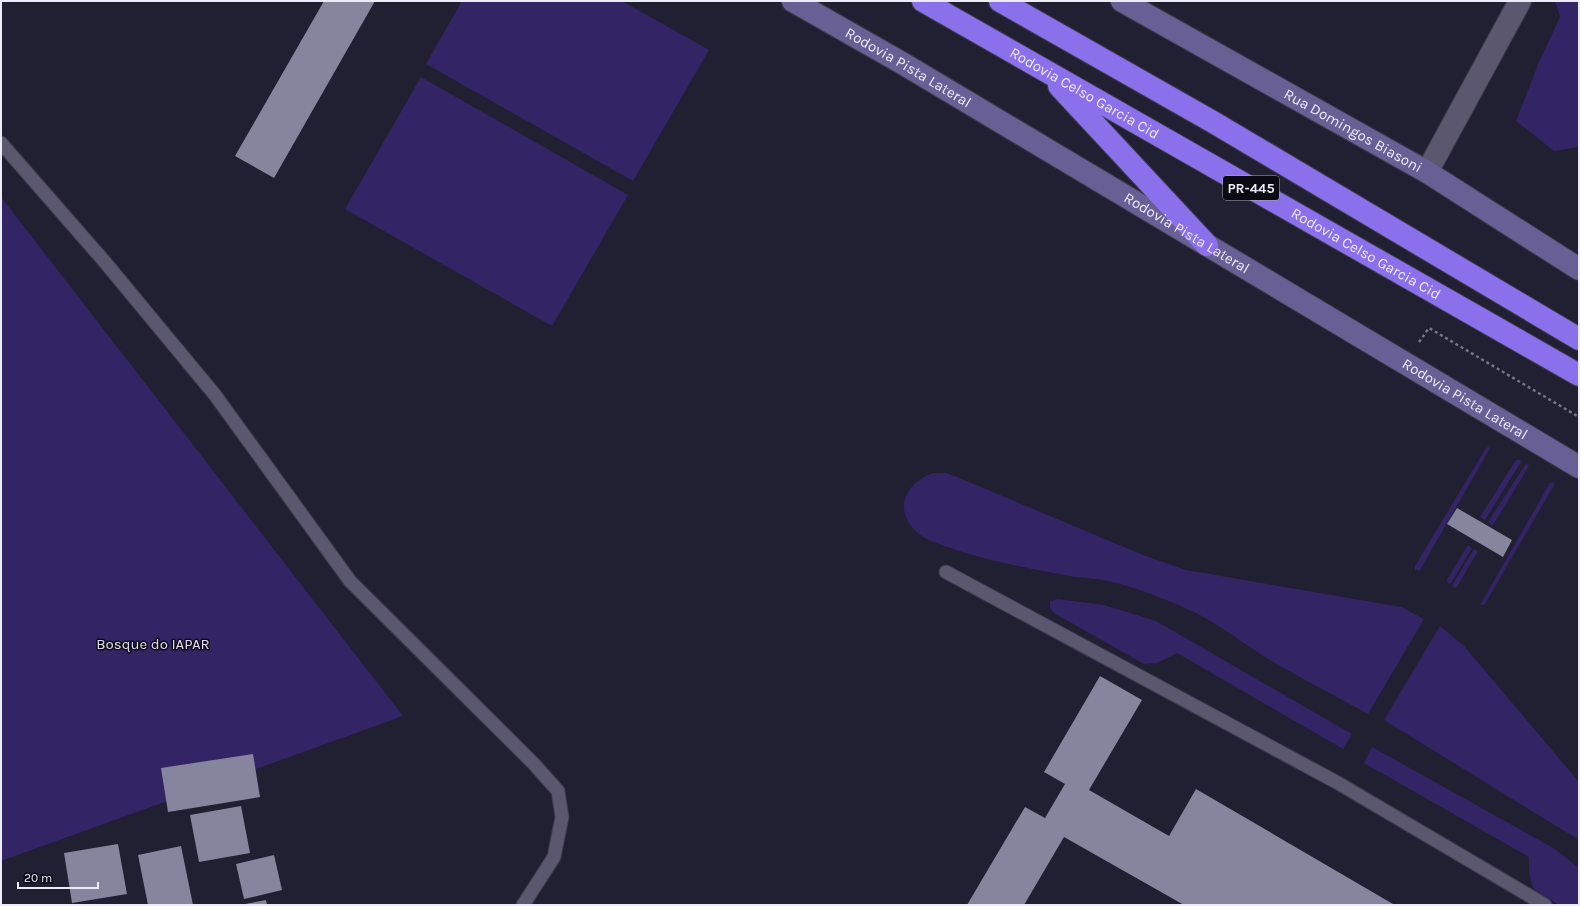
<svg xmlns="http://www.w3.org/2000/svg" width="1580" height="906" font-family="Karla,sans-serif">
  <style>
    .green { fill: #332465 }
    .building { fill: #87859d }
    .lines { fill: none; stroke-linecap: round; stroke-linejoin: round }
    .service-casing { stroke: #3c3a4a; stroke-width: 15 }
    .minor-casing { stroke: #3c3a4a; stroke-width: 24 }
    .secondary-casing { stroke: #3c3a4a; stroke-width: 24 }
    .motorway-casing { stroke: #3c3a4a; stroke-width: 24 }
    .path { stroke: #767485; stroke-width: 2.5; stroke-dasharray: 3 3; stroke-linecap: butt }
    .service { stroke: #5a576e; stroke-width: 13 }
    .minor { stroke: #5a576e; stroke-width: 22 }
    .secondary { stroke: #685f94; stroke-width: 22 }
    .motorway { stroke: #8a71eb; stroke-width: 22 }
    .labels { text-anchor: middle; stroke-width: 3; stroke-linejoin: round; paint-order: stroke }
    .shield { fill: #0b0a12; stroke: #a8a8b3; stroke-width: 1 }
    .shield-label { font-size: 14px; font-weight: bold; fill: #ecebf8 }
    .street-label { font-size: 15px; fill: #ecebf8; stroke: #0b0a12 }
    .park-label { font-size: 15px; fill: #e2e0f6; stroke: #0b0a12 }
  </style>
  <rect width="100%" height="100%" fill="#211f32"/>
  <path class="green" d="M462 1H622L709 50 633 181 426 64Z
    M1555 1H1579V147L1554 151 1516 121 1539 62 1560 17Z
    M421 77 628 195 552 326 345 209Z
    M1 197 403 716 1 861Z
    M1488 447 1490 448 1489 450 1420 570H1415V566L1486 448Z
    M1516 460H1520L1521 462 1485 520 1480 517Z
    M1527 464 1529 466 1493 525 1488 522 1525 465Z
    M933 473H946L957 477 1143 555 1186 570 1401 607 1424 619 1368 714C1336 696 1302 679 1270 660 1245 645 1222 626 1196 613 1171 601 1135 587 1108 581 1095 578 1081 578 1069 576 1029 568 986 561 948 547 938 544 926 540 918 533 892 511 905 483 933 473Z
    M1553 482 1554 483V485L1485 604 1480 605 1550 483Z
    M1468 545 1472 548 1451 583 1448 584 1447 580Z
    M1474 549 1478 551 1457 587 1454 588 1453 584Z
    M1058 599 1104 605 1156 621 1352 734 1343 749 1177 653 1157 663 1144 664 1054 613 1050 608V601Z
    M1440 626 1464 646 1579 782V840L1384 720Z
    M1372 747 1555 849 1579 868V905H1559L1534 889 1531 882 1529 870V857L1364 763Z"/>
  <path class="building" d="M324 1H375L274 178 235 156Z
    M1457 508 1512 540 1503 557 1447 524Z
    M1100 676 1142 700 1089 790 1169 836 1196 789 1393 904 1392 905H1184L1064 837 1024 905H967L1025 807 1045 818 1065 784 1044 772Z
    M253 754 260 797 168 812 161 768Z
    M241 806 250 853 199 862 190 815Z
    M118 844 127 894 72 903 64 853Z
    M181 846 193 905H148L138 855Z
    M274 855 282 890 244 899 236 864Z
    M266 900 267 905H245V904Z"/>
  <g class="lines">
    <g class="service-casing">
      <path id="service" d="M1 143 104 261 215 395 350 581 534 764 558 791 562 817 554 857 523 905
        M946 572 1338 783 1545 905"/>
    </g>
    <g class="minor-casing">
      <path id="minor" d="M1427 172 1520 1"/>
    </g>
    <g class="secondary-casing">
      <g id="secondary">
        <path id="s1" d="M793 1 902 63 1579 467"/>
        <path id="s2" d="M1122 1 1427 172 1579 269"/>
      </g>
    </g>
    <g class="motorway-casing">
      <g id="motorway">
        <path id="s3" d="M923 1 1579 375"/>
        <path d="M1000 1 1213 122 1579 339"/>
        <path d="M1059 86 1207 245"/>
      </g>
    </g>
    <path class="path" d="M1419 342 1429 328 1579 417"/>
    <use href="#service" class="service"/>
    <use href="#minor" class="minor"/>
    <use href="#secondary" class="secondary"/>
    <use href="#motorway" class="motorway"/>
  </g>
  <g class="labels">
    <rect class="shield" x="1223" y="176" width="56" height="24" rx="3"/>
    <g class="shield-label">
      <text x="1251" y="193">PR-445</text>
    </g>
    <g class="street-label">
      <text dy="5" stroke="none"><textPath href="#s1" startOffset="133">Rodovia Pista Lateral</textPath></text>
      <text dy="5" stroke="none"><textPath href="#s3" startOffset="186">Rodovia Celso Garcia Cid</textPath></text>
      <text dy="5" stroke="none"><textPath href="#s2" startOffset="265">Rua Domingos Biasoni</textPath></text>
      <text dy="5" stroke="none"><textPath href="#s1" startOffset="457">Rodovia Pista Lateral</textPath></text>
      <text dy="5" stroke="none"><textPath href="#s3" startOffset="510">Rodovia Celso Garcia Cid</textPath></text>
      <text dy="5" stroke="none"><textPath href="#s1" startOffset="781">Rodovia Pista Lateral</textPath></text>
    </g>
    <g class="park-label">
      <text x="153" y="649">Bosque do IAPAR</text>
    </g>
  </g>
  <rect width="1580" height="906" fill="none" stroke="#ecebf8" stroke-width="4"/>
  <path d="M18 882v6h80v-6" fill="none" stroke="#ecebf8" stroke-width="2"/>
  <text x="24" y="882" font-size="12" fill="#ecebf8" stroke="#0b0a12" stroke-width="3" paint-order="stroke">20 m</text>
</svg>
